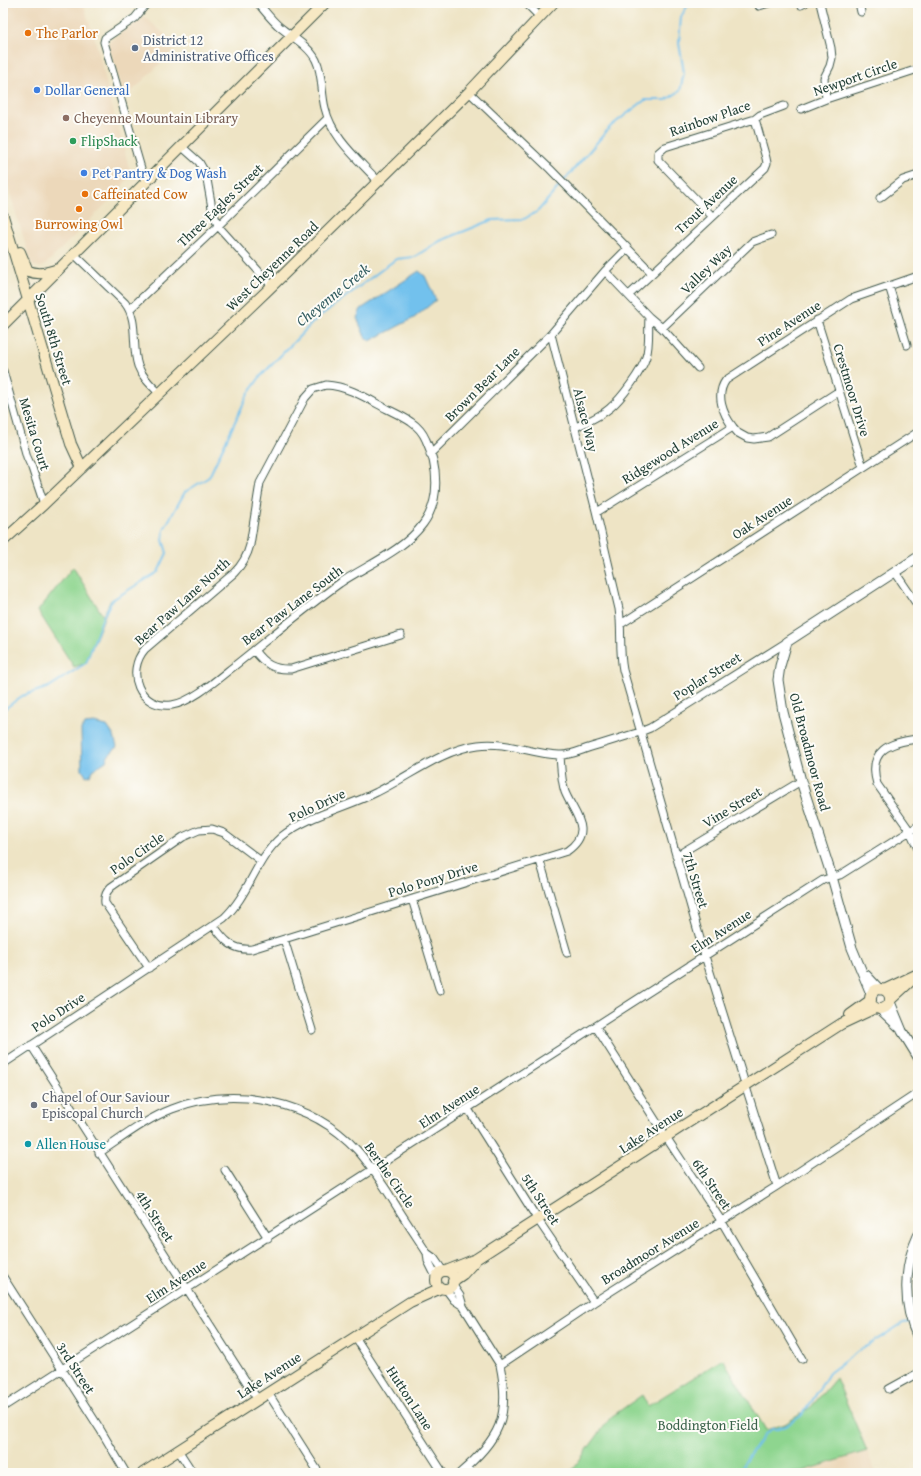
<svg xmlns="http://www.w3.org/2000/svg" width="921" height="1476" font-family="'Gentium Book Plus',serif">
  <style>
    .built { fill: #ecd8ba }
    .green { fill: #8ed58f; stroke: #568962 }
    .water { fill: #72c1ed; stroke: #487f90 }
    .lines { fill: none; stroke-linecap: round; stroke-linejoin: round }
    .stream { stroke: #72c1ed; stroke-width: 2 }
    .minor-casing { stroke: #3e564a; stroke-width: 9 }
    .tertiary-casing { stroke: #3e564a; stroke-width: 11 }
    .secondary-casing { stroke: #3e564a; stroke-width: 12 }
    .minor { stroke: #fff; stroke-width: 7 }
    .tertiary { stroke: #fff; stroke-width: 9 }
    .secondary { stroke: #f7e8c3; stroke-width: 10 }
    .food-dot { fill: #e8710a; stroke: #fdfcf7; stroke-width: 1.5 }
    .service-dot { fill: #5c6f8a; stroke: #fdfcf7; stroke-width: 1.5 }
    .shop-dot { fill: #3f7fe0; stroke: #fdfcf7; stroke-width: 1.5 }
    .education-dot { fill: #8d6e63; stroke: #fdfcf7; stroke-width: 1.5 }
    .leisure-dot { fill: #2e9e5b; stroke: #fdfcf7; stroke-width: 1.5 }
    .worship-dot { fill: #6b7280; stroke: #fdfcf7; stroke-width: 1.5 }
    .culture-dot { fill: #0f9aa8; stroke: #fdfcf7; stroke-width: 1.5 }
    .labels { text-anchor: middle; stroke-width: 4; stroke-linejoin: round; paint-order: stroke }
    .food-label { font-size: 14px; fill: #c56008; stroke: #fdfcf7; text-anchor: start }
    .service-label { font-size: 14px; fill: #4e5e75; stroke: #fdfcf7; text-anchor: start }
    .street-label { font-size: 14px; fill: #1f3d34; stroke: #fdfcf7 }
    .shop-label { font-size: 14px; fill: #366cbe; stroke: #fdfcf7; text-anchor: start }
    .education-label { font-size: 14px; fill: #785e54; stroke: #fdfcf7; text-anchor: start }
    .leisure-label { font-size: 14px; fill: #27864d; stroke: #fdfcf7; text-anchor: start }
    .worship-label { font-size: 14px; fill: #5b616d; stroke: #fdfcf7; text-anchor: start }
    .culture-label { font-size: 14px; fill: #0d838f; stroke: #fdfcf7; text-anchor: start }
    .park-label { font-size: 14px; fill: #3b634b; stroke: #fdfcf7 }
    .water-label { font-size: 15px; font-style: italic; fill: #345e62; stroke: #fdfcf7 }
  </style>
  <rect width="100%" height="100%" fill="#fdfcf7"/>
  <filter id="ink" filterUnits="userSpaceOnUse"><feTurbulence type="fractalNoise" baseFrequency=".025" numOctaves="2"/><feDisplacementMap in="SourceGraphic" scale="8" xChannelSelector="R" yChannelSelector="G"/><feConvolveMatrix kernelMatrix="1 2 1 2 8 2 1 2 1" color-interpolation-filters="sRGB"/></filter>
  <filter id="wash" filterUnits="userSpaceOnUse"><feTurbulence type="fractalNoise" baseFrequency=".012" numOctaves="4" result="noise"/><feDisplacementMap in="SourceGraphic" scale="16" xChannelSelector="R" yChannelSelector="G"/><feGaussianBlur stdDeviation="0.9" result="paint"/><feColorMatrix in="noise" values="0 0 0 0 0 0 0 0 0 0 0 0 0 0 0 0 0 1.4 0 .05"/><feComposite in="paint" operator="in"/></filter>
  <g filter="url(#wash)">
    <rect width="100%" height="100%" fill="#eee4c5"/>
    <path class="built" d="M3 3H83L97 46 115 117 131 174 117 193 45 265 41 267 33 266 31 262 3 171Z
      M145 17 178 46 125 98 109 46V43L112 39Z
      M867 1451 876 1473H797Z"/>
    <path class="green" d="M73 567 103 616 111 600 86 663 74 667 38 611Z
      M723 1359 766 1430 785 1424 811 1407 836 1378 867 1451 797 1473H570L611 1417 642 1395 648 1406Z"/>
    <path class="water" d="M419 271 425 276 436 300 414 318 370 341 365 337 357 318 361 309Z
      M94 723 107 726 114 736 117 747 108 756 106 761 94 769 90 775 86 776 82 770 81 730 85 724Z"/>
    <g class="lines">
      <path class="stream" d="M3 710 22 696 49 687 86 663 103 617 112 600 158 572 167 553 163 540 164 529 185 492 209 477 248 394 260 377 316 319 396 259 414 257 440 241 492 220 524 219 538 211 611 126 645 100H666L680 91 684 73 679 43 681 17 689 3
        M741 1473 743 1464 765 1434 772 1429H778L787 1425 801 1416 812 1401 829 1373 853 1355 903 1323 910 1322"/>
    </g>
  </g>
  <g filter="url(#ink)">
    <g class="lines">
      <g class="minor-casing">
        <path id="minor" d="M258 3C265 11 272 21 281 28 292 37 309 46 316 60 323 74 321 93 325 108 332 138 358 159 378 181
          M526 3 540 17
          M758 3 759 6 769 3
          M800 3 801 5 805 3
          M820 3 831 48 832 58 830 66 824 78 826 99
          M859 3 861 12
          M469 92 550 169 652 273
          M801 109 826 99 918 69
          M181 146 199 162 206 174 212 208 218 226 272 286
          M145 182 104 42 105 38 135 18 147 3
          M880 198 903 180 918 175
          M712 216 658 160V153L665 147 755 119 760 115 784 106
          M627 249 605 271 551 334 596 511 619 609C622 629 619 650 623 670L705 956 777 1186
          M74 254 125 303C139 321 131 345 138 366 142 377 151 385 159 393
          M889 286 907 345
          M629 295 765 168 767 163 766 158 755 119
          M130 309 218 226 328 118
          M649 317 662 328 698 368
          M817 320 863 467
          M662 328 752 242 771 235
          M3 371 27 457 32 468 44 504
          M326 385C348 386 368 399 387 409 395 413 404 417 411 422 417 426 423 433 426 440 438 466 441 500 423 524 403 551 367 565 340 583 305 608 272 636 238 663 221 676 193 702 172 705 139 709 125 672 145 649L234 573C242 565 247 557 250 545L260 483 305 398 313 389Z
          M733 427C723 414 715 395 726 380L851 299 918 276
          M574 428C586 422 600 417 610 408 621 399 642 371 646 357 650 345 648 330 649 317L605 271
          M430 454 551 334
          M597 512 733 427 738 433 747 438 754 439 768 437 839 391
          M895 572 918 606
          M621 624 918 432
          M254 650C264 664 274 670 291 669L401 635
          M918 739C890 742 867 750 877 784L910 831 918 849
          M676 856 801 781
          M540 861 567 953
          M412 899 440 991
          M214 926C224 940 233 951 252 949L567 851C595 831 574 814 565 792 561 780 561 768 560 755
          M284 939 312 1030
          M149 968 105 903C104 896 106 892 111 887L183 837 199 830 212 829 224 833 261 861
          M596 1027 666 1137 722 1222 802 1359
          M31 1045 258 1400
          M3 1064 224 918C249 895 255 860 281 837 308 815 346 808 377 792 410 776 441 750 478 745 507 741 531 754 559 755 568 756 579 751 588 748 605 743 623 737 640 732L650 728 787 642
          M468 1109 538 1220 594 1302
          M99 1153C122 1138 146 1119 172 1109 234 1085 311 1100 357 1150 369 1163 379 1179 389 1194 401 1214 414 1233 427 1253L434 1258 443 1271
          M225 1170 268 1238
          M427 1253 428 1261 436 1277
          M3 1277 100 1429 126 1473
          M452 1284 460 1296 463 1306 500 1365
          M445 1288 454 1300 463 1306
          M355 1337 443 1473
          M889 1389 918 1373
          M268 1393 319 1473
          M3 1407 823 880 840 875 918 826
          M178 1450 193 1473
          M467 1467 472 1473
          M460 1473C499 1439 511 1417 500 1365L594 1302 777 1186 918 1093"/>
      </g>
      <g class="tertiary-casing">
        <path id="tertiary" d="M866 975 880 990
          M872 996 852 948 832 877 801 781 783 712 778 680 780 666 787 642 918 557
          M890 1002 902 1031 918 1057
          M880 1009 899 1027
          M918 1236C903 1268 903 1306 918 1338"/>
      </g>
      <g class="secondary-casing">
        <path id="secondary" d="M3 216 71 444 82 468
          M20 252 28 271C39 275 47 273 58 269
          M3 325 325 3
          M3 541 44 504 272 286 469 92 553 3
          M870 999a10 10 0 1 1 20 0a10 10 0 1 1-20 0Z
          M884 990 918 974
          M890 1000 915 977
          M850 1015 871 1000
          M446 1271 476 1259 841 1024 875 1008
          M436 1280a9 9 0 1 1 18 0a9 9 0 1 1-18 0Z
          M453 1281 463 1274 474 1262
          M143 1473 410 1302 441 1288"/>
      </g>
      <use href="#minor" class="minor"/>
      <use href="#tertiary" class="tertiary"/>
      <use href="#secondary" class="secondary"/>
    </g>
  </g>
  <g class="food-dot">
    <circle cx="28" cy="33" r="4"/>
    <circle cx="85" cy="194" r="4"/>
    <circle cx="79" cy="209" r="4"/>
  </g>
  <circle class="service-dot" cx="135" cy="48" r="4"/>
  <g class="shop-dot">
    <circle cx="37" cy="90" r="4"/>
    <circle cx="84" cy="173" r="4"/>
  </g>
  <circle class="education-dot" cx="66" cy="118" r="4"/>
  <circle class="leisure-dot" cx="73" cy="141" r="4"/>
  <circle class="worship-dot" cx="34" cy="1105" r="4"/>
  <circle class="culture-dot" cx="28" cy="1144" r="4"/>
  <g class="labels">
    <g class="food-label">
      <text x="36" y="38">The Parlor</text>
      <text x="93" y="199">Caffeinated Cow</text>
      <text x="79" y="229" text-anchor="middle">Burrowing Owl</text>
    </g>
    <g class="service-label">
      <text x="143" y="45">District 12<tspan x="143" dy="16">Administrative Offices</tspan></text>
    </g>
    <g class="street-label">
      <text transform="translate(855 77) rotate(-19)" y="5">Newport Circle</text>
      <text transform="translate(710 118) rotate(-19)" y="5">Rainbow Place</text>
      <text transform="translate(706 204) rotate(-43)" y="5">Trout Avenue</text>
      <text transform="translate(220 205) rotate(-44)" y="5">Three Eagles Street</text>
      <text transform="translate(272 266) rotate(-44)" y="5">West Cheyenne Road</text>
      <text transform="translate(706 269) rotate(-44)" y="5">Valley Way</text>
      <text transform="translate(789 323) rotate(-33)" y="5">Pine Avenue</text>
      <text transform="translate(54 339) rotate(73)" y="5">South 8th Street</text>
      <text transform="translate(482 384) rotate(-45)" y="5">Brown Bear Lane</text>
      <text transform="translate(852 390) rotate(73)" y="5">Crestmoor Drive</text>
      <text transform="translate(586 420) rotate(76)" y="5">Alsace Way</text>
      <text transform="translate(35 434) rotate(73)" y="5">Mesita Court</text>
      <text transform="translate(670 451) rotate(-32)" y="5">Ridgewood Avenue</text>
      <text transform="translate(762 517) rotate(-33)" y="5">Oak Avenue</text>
      <text transform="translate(182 601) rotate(-42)" y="5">Bear Paw Lane North</text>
      <text transform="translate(292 605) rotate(-37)" y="5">Bear Paw Lane South</text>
      <text transform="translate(707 676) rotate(-32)" y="5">Poplar Street</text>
      <text transform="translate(810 752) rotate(75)" y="5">Old Broadmoor Road</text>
      <text transform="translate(317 805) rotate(-25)" y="5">Polo Drive</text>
      <text transform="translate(732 807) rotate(-31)" y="5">Vine Street</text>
      <text transform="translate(137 853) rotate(-35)" y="5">Polo Circle</text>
      <text transform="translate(433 879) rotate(-17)" y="5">Polo Pony Drive</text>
      <text transform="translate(696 880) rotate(73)" y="5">7th Street</text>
      <text transform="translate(721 931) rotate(-33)" y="5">Elm Avenue</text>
      <text transform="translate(58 1012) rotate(-33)" y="5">Polo Drive</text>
      <text transform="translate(449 1106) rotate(-33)" y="5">Elm Avenue</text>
      <text transform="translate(651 1130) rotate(-33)" y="5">Lake Avenue</text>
      <text transform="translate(390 1175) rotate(55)" y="5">Berthe Circle</text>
      <text transform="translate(712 1184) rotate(56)" y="5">6th Street</text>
      <text transform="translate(541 1199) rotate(57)" y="5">5th Street</text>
      <text transform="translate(155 1216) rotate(57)" y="5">4th Street</text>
      <text transform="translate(650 1251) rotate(-32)" y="5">Broadmoor Avenue</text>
      <text transform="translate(176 1281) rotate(-33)" y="5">Elm Avenue</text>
      <text transform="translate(76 1368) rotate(57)" y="5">3rd Street</text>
      <text transform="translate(269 1375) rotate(-33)" y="5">Lake Avenue</text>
      <text transform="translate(410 1398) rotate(57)" y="5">Hutton Lane</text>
    </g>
    <g class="shop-label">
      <text x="45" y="95">Dollar General</text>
      <text x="92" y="178">Pet Pantry &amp; Dog Wash</text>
    </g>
    <g class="education-label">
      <text x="74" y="123">Cheyenne Mountain Library</text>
    </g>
    <g class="leisure-label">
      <text x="81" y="146">FlipShack</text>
    </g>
    <g class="worship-label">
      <text x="42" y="1102">Chapel of Our Saviour<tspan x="42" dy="16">Episcopal Church</tspan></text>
    </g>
    <g class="culture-label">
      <text x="36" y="1149">Allen House</text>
    </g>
    <g class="park-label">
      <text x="708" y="1430">Boddington Field</text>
    </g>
    <g class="water-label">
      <text transform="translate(333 295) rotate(-39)" y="5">Cheyenne Creek</text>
    </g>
  </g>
  <rect width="921" height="1476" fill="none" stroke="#fdfcf7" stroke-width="16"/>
</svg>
